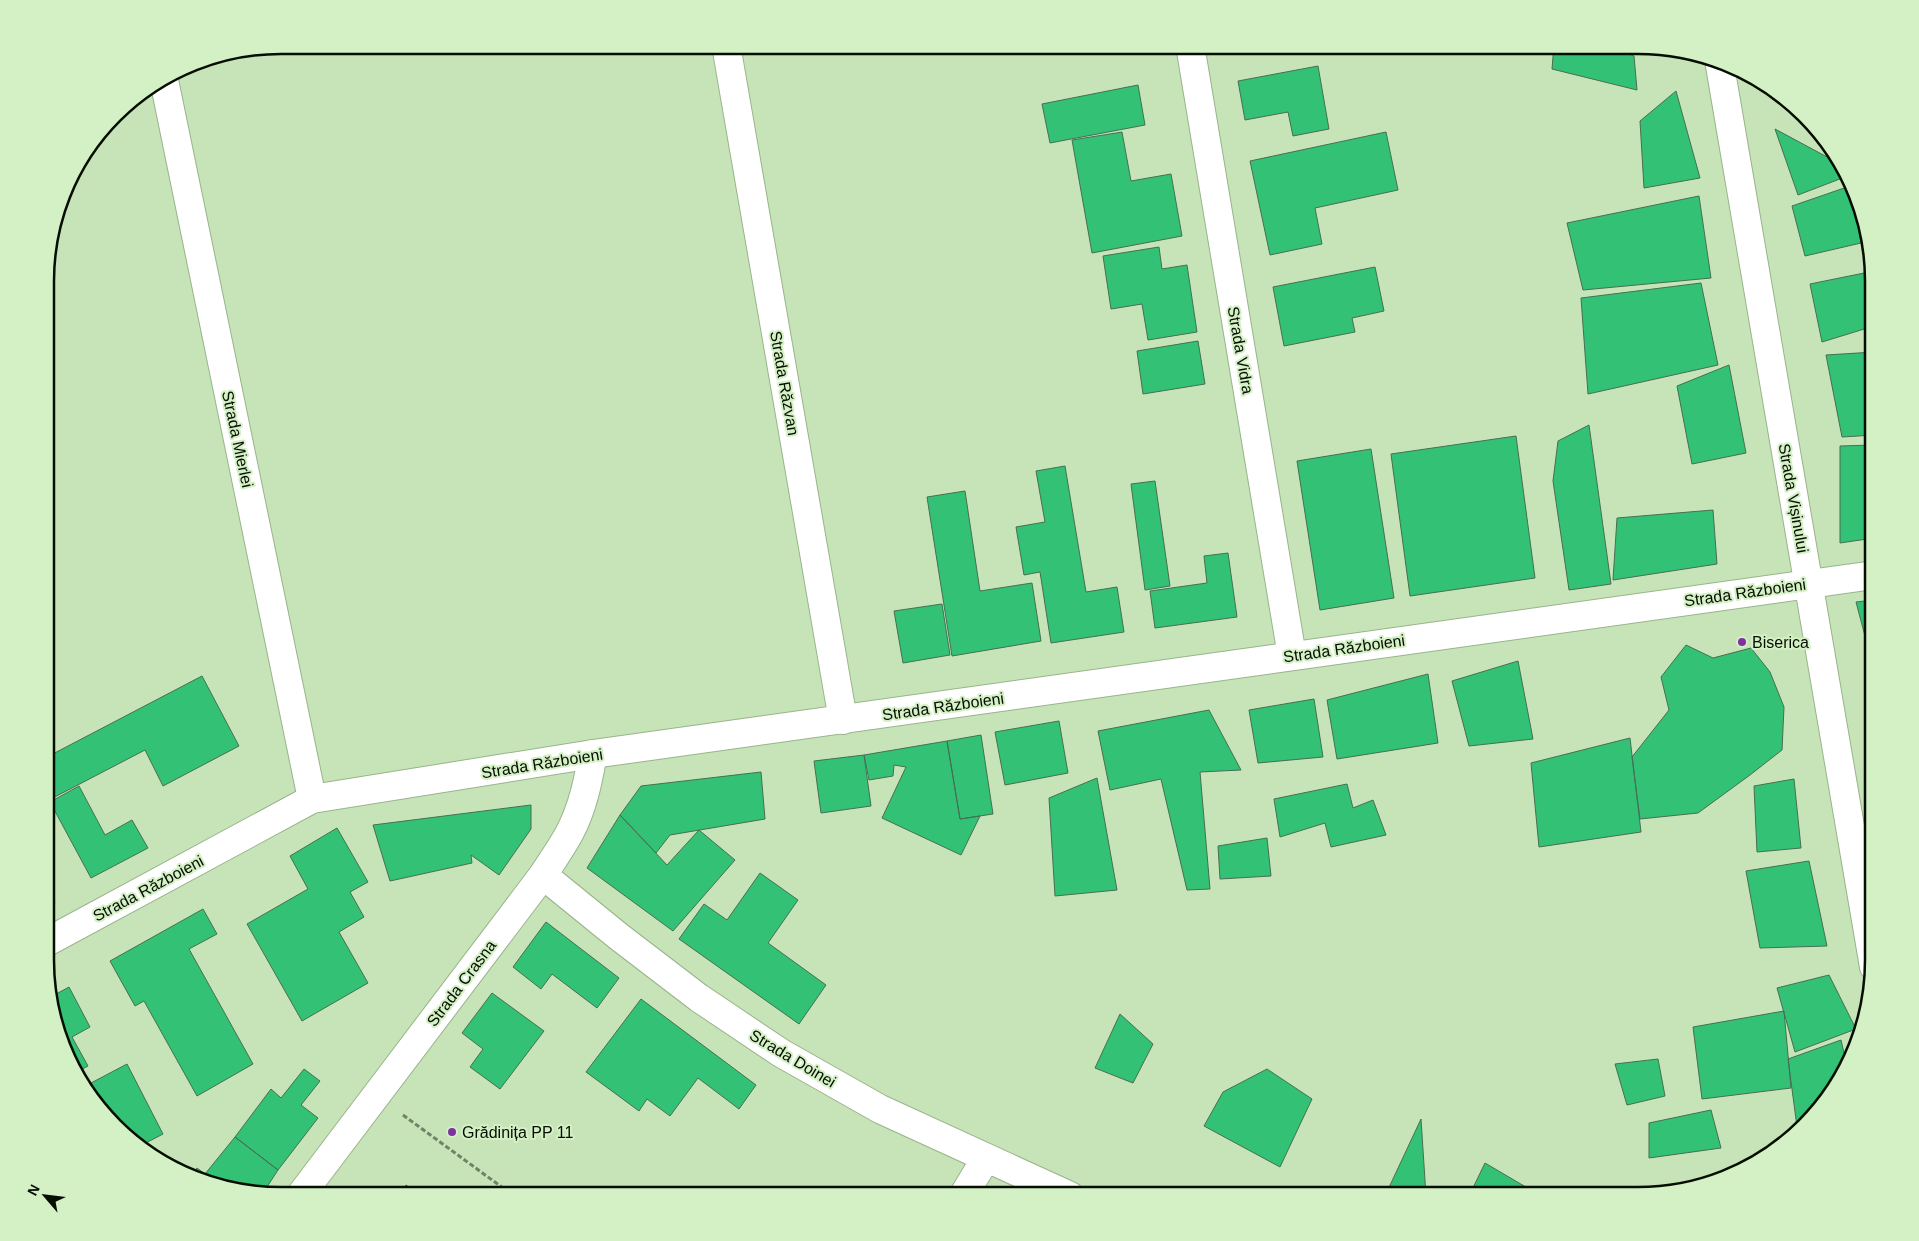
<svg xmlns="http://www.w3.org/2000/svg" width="1919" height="1241" font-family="Arial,sans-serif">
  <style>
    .building { fill: #33c275; stroke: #456f53 }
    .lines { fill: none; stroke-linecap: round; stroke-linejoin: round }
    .minor-casing { stroke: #99b48b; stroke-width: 30 }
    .tertiary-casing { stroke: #99b48b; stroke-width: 30 }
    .path { stroke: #708366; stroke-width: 3; stroke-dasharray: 5 2.5; stroke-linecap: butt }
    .minor { stroke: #fff; stroke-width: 28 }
    .tertiary { stroke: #fff; stroke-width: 28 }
    .poi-dot { fill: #8031a1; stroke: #d4f0c5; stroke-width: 2 }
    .labels { text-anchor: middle; stroke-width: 4; stroke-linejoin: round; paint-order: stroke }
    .street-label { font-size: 16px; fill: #060e02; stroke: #d4f0c5 }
    .poi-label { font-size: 16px; fill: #060e02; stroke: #d4f0c5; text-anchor: start }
    .rim { fill: none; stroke: #060e02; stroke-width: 2.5 }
  </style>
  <rect width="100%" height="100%" fill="#c7e3b8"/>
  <path class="building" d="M1279 45H1321L1280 52Z
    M1554 45H1608L1634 56 1637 90 1552 69Z
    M1318 66 1329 129 1293 136 1288 112 1245 120 1238 81Z
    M1138 85 1145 125 1050 143 1042 104Z
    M1676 91 1700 178 1644 188 1640 121Z
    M1775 129 1842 165 1845 177 1798 195Z
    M1122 132 1131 181 1171 174 1182 236 1092 253 1072 140Z
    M1386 132 1398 190 1315 208 1322 244 1270 255 1250 161Z
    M1850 186 1856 206 1861 243 1805 256 1792 206Z
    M1699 196 1711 278 1583 290 1567 223Z
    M1159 247 1162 269 1187 265 1197 332 1148 340 1142 304 1111 309 1103 256Z
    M1375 267 1384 311 1352 318 1355 332 1284 346 1273 287Z
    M1874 271V326L1822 342 1810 284Z
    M1701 283 1718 365 1588 394 1581 298Z
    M1198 341 1205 384 1143 394 1137 351Z
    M1874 352V435L1842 437 1826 355Z
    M1729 365 1746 453 1692 464 1677 386Z
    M1589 425 1611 584 1569 590 1553 481 1558 441Z
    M1516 436 1535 578 1410 596 1391 454Z
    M1874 445V538L1840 543V446Z
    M1371 449 1394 598 1320 610 1297 461Z
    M1065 466 1086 592 1117 587 1124 632 1051 643 1040 572 1024 575 1016 527 1045 522 1036 471Z
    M1155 481 1170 586 1145 590 1131 484Z
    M965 491 980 591 1032 583 1041 641 952 656 927 497Z
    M1713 510 1717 564 1613 580 1617 518Z
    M1228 553 1237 617 1155 628 1150 591 1207 583 1204 556Z
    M1874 600V670L1856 602Z
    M942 604 950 655 903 663 894 611Z
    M1686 645 1713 658 1751 648 1770 672 1784 707 1782 750 1750 775 1698 813 1640 819 1632 757 1669 710 1661 677Z
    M1518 661 1533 739 1469 746 1452 681Z
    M1428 674 1438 743 1337 759 1327 700Z
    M202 676 239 746 163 786 145 750 49 800 47 797V757Z
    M1314 699 1323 757 1258 763 1249 710Z
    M1209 710 1241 770 1200 772 1210 889 1187 890 1161 779 1110 790 1098 731Z
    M1059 721 1068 773 1005 785 995 732Z
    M981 735 993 814 960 819 947 741Z
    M1630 738 1641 832 1539 847 1531 763Z
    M947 741 960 819 980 816 961 855 882 818 906 767 894 765 893 776 869 780 864 755Z
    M864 755 871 806 821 813 814 761Z
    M761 772 765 819 670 835 656 853 620 815 641 786Z
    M1097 778 1117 890 1055 896 1049 798Z
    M1794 779 1801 848 1757 852 1754 786Z
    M1347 784 1353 808 1373 800 1386 835 1331 847 1325 823 1280 837 1274 799Z
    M79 786 105 835 132 820 148 848 91 878 50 802Z
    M531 805V829L499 875 471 855 472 863 390 881 373 825Z
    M620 815 667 865 699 830 735 860 673 931 587 868Z
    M337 828 368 882 350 892 364 917 339 932 368 983 302 1021 247 924 308 889 290 856Z
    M1267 838 1271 876 1220 879 1218 846Z
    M1809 861 1827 946 1760 948 1746 871Z
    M760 873 798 900 768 943 826 985 799 1024 679 939 704 904 727 920Z
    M47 888 55 903 47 907Z
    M203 909 217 934 189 949 253 1064 197 1096 144 1001 135 1006 110 961Z
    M546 922 619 978 597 1008 552 974 541 989 513 967Z
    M1829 975 1856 1029 1795 1052 1777 988Z
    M69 987 90 1027 72 1037 88 1066 75 1073 49 998Z
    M492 993 544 1031 500 1089 470 1067 483 1049 462 1033Z
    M641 999 756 1085 739 1109 698 1078 670 1116 647 1099 639 1111 586 1072Z
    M1784 1011 1791 1088 1702 1099 1693 1027Z
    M1120 1014 1153 1044 1133 1083 1095 1068Z
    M1841 1040 1847 1066 1834 1092 1797 1127 1788 1059Z
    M1658 1059 1665 1096 1627 1105 1615 1064Z
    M127 1064 163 1134 140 1146 103 1107 91 1083Z
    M304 1069 320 1081 301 1105 318 1118 278 1170 235 1137 271 1089 281 1098Z
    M1267 1069 1312 1099 1280 1167 1204 1126 1223 1092Z
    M1711 1110 1721 1148 1649 1158V1123Z
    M1421 1119 1426 1196H1385Z
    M235 1137 278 1170 263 1193 222 1186 205 1174Z
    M1485 1163 1536 1193 1534 1196H1469Z
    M197 1168 221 1186 205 1184 190 1176Z
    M406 1185 422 1196H399Z"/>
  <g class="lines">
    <g class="minor-casing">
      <path id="minor" d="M726 45 843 720
        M1190 45 1292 656
        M1719 60 1874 967
        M164 80 312 799
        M543 875 618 936 699 998 781 1053 880 1109 1070 1196
        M300 1196 543 875C552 861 562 847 570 832 583 807 588 781 593 754
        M963 1196 986 1158"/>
    </g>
    <g class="tertiary-casing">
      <path id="tertiary" d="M47 942 312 799 593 754 1874 575"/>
    </g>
    <path class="path" d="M403 1115 514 1196"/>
    <use href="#minor" class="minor"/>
    <use href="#tertiary" class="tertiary"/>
  </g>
  <g class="poi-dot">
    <circle cx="1742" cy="642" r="5"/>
    <circle cx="452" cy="1132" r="5"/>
  </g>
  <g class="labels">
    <g class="street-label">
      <text transform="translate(1241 350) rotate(80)" y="6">Strada Vidra</text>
      <text transform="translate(785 383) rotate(80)" y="6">Strada Răzvan</text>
      <text transform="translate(238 439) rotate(78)" y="6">Strada Mierlei</text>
      <text transform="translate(1794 498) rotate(80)" y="6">Strada Vișinului</text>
      <text transform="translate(1745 592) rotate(-8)" y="6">Strada Războieni</text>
      <text transform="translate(1344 648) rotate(-8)" y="6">Strada Războieni</text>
      <text transform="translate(943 706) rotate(-8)" y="6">Strada Războieni</text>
      <text transform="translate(542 763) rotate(-9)" y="6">Strada Războieni</text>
      <text transform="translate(148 888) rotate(-28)" y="6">Strada Războieni</text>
      <text transform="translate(461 983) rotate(-53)" y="6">Strada Crasna</text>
      <text transform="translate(793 1058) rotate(31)" y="6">Strada Doinei</text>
    </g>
    <g class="poi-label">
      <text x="1752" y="648">Biserica</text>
      <text x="462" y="1138">Grădinița PP 11</text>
    </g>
  </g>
  <path d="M0 0H1919V1241H0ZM281 54H1638A227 227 0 0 1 1865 281V960A227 227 0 0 1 1638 1187H281A227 227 0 0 1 54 960V281A227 227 0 0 1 281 54Z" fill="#d4f0c5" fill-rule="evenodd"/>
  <path class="rim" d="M281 54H1638A227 227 0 0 1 1865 281V960A227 227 0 0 1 1638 1187H281A227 227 0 0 1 54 960V281A227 227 0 0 1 281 54Z"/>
  <g transform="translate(45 1196) rotate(298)" stroke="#d4f0c5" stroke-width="4" paint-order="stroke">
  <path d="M0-4L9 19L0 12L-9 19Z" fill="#060e02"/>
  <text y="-8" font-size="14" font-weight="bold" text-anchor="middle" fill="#060e02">N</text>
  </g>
</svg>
